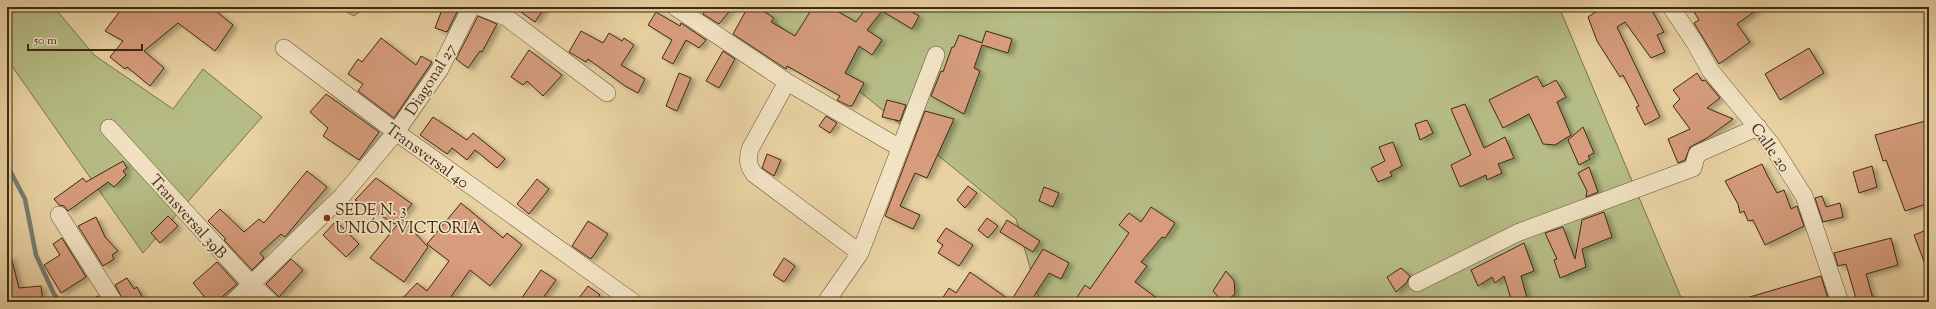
<svg xmlns="http://www.w3.org/2000/svg" width="1936" height="309" font-family="'Sorts Mill Goudy',serif">
  <style>
    .green { fill: #b6bc85; stroke: #79734c }
    .lines { fill: none; stroke-linecap: round; stroke-linejoin: round }
    .stream { stroke: #757d72; stroke-width: 4.5 }
    .building { fill: #d69c7c; stroke: #3c2a14; filter: url(#shadow) }
    .minor-casing { stroke: #675438; stroke-width: 18 }
    .minor { stroke: #f1e2c3; stroke-width: 17 }
    .poi-dot { fill: #8f2418; stroke: #f1e2c3; stroke-width: 1.5 }
    .labels { text-anchor: middle; stroke-width: 3.5; stroke-linejoin: round; paint-order: stroke }
    .street-label { font-size: 16px; fill: #3c2a14; stroke: #f1e2c3 }
    .poi-label { font-size: 16px; fill: #3c2a14; stroke: #f1e2c3; text-anchor: start }
  </style>
  <defs>
    <filter id="shadow"><feDropShadow dx="4.5" dy="2.5" stdDeviation="2" flood-color="#0004"/></filter>
  </defs>
  <rect width="100%" height="100%" fill="#e9d2a2"/>
  <filter id="stains"><feTurbulence type="fractalNoise" baseFrequency=".005" numOctaves="4"/><feColorMatrix values="0 0 0 0 .2 0 0 0 0 .09 0 0 0 0 .02 0 0 0 .5 -.17"/></filter>
  <radialGradient id="worn" r=".72"><stop offset=".6" stop-color="#630" stop-opacity="0"/><stop offset="1" stop-color="#630" stop-opacity=".3"/></radialGradient>
  <path class="green" d="M7 7H54L94 55 173 109 203 69 262 117 143 253 7 59Z
    M337 7H366L354 16Z
    M756 7H1559L1683 302H1040L1016 219Z"/>
  <g class="lines">
    <path class="stream" d="M7 165 25 199 36 255 54 294 60 302"/>
  </g>
  <path class="building" d="M123 7H211L233 25 215 51 178 23 144 51 164 68 150 86 127 67 125 69 110 57 123 41 105 31Z
    M443 7H451L458 10 447 32 435 28Z
    M514 7H545L535 22Z
    M707 7H733L719 24 703 14Z
    M748 7H757L774 18 771 22 795 36 813 7H830L856 22 867 7H903L919 16 912 29 882 11 867 30 882 40 872 55 859 46 845 73 864 83 852 106H849L837 100 840 96 787 66 786 69 733 34Z
    M1603 7H1650L1664 32 1657 35 1665 52 1651 58 1625 22 1617 27 1660 117 1645 125 1636 107 1639 106 1623 75 1620 77 1597 41 1588 17Z
    M1691 7H1761L1737 24 1750 42 1719 64 1694 23 1699 20Z
    M656 12 680 26 681 23 706 40 699 48 686 40 673 64 662 58 672 40 648 25Z
    M478 16 497 24 482 52 480 51 468 68 456 59Z
    M581 31 603 43 609 33 622 41 624 38 634 45 621 65 645 79 638 93 625 86 588 59 586 62 569 52Z
    M986 31 1012 39 1008 53 982 45 974 68 980 71 964 114 931 96 941 71 943 72 952 47H954L959 35 982 43Z
    M381 38 416 65 421 56 432 62 394 118 358 91 363 84 348 74 358 59 362 62Z
    M1809 48 1824 73 1780 100 1765 74Z
    M529 50 562 75 543 96 527 81 523 85 511 77Z
    M723 51 735 59 719 88 706 81Z
    M679 73 691 78 677 111 666 106Z
    M1697 73 1702 81 1705 80 1720 98 1707 108 1733 119 1707 138 1690 147 1685 160 1678 163 1668 139 1690 129 1673 106 1680 99 1673 90Z
    M1537 76 1543 87 1556 80 1566 97 1557 102 1571 135 1555 145 1543 144 1529 114 1503 128 1489 100Z
    M326 94 379 132 359 160 323 136 328 128 310 112Z
    M887 100 906 105 900 121 882 117Z
    M1465 104 1484 148 1505 137 1514 158 1498 164 1502 173 1487 180 1486 175 1460 187 1451 165 1471 155 1451 109Z
    M925 111 954 119 927 178 915 173 900 206 920 215 913 229 885 216Z
    M826 116 837 123 830 133 819 126Z
    M433 117 467 140 473 133 505 159 497 168 475 150 467 160 452 148 447 154 420 135Z
    M1427 120 1433 133 1420 140 1415 124Z
    M1929 120V175L1925 176 1929 191V203L1905 211 1886 160 1883 161 1875 135Z
    M1583 127 1594 153 1588 156 1590 159 1579 165 1568 140Z
    M1393 142 1402 166 1390 172 1392 176 1378 182 1371 168 1385 161 1379 147Z
    M767 154 781 160 774 176 762 168Z
    M123 161 127 168 123 171 126 175 114 187 108 182 68 211 64 206 59 205 54 199 83 178 86 182Z
    M1762 164 1767 175 1777 193 1784 190 1791 209 1797 206 1804 226 1765 245 1753 220 1748 221 1744 211 1740 213 1738 204 1725 181Z
    M1872 166 1877 187 1859 193 1853 172Z
    M1589 167 1598 192 1586 197 1587 191 1578 173Z
    M307 171 327 187 285 237 281 234 260 253 264 258 252 270 224 240 226 239 208 221 220 209 244 232 259 219 264 223Z
    M376 178 412 204 395 224 355 200Z
    M537 179 549 189 529 214 517 204Z
    M968 186 977 193 965 208 957 200Z
    M1044 187 1059 193 1053 207 1039 201Z
    M1822 196 1826 207 1840 203 1843 217 1823 222 1815 198Z
    M461 203 503 238 507 233 522 245 490 286 470 270 447 302H399L417 283 427 291 449 261 427 244Z
    M1151 207 1175 223 1165 238 1162 237 1141 262 1147 266 1135 282 1162 302H1074L1085 285 1090 289 1129 233 1119 225 1129 213 1141 222Z
    M1604 212 1612 237 1582 249 1586 267 1560 278 1554 260 1557 259 1545 233 1563 227 1575 259 1582 220Z
    M168 216 178 226 160 243 151 233Z
    M96 217 105 237 118 251 112 255 114 259 103 266 78 226Z
    M987 218 998 226 988 238 978 230Z
    M402 219 428 247 404 282 370 258Z
    M1007 220 1040 241 1033 252 1000 232Z
    M336 221 359 244 346 257 323 235Z
    M588 221 608 234 591 259 572 246Z
    M946 228 973 245 959 266 938 253 943 245 937 241Z
    M1929 229V272H1928L1914 235Z
    M62 238 86 277 61 293 44 265 60 255 53 244Z
    M1891 238 1898 265 1866 274 1874 302H1857L1846 264 1838 266 1834 253Z
    M1524 243 1534 271 1521 276 1528 302H1512L1504 276 1495 283 1492 277 1478 286 1471 270Z
    M1043 249 1069 263 1061 279 1049 273 1030 302H940L949 288 956 293 970 272 1011 301Z
    M11 257 19 288 41 286 43 302H7V258Z
    M784 258 795 266 784 282 773 275Z
    M291 259 303 270 279 297 266 284Z
    M217 262 237 284 216 302H209L193 283Z
    M1401 268 1410 276 1407 282 1396 292 1387 277Z
    M541 270 556 280 540 302H519Z
    M1226 271 1234 281 1235 294 1225 302H1223L1213 291Z
    M1821 276 1829 302H1744L1743 299Z
    M127 278 134 289 137 287 145 302H124L115 285Z
    M588 286 600 295 594 302H576Z
    M98 296 102 302H89Z"/>
  <g class="lines">
    <g class="minor-casing">
      <path id="minor" d="M481 7 506 17 607 93
        M675 7 787 82 900 148
        M1671 7 1695 43 1710 70 1771 144 1804 196 1840 302
        M284 48 396 132 633 302
        M787 82 750 149C747 160 748 165 754 174L860 253
        M109 128 252 285 270 302
        M59 215 114 302
        M1417 283 1517 233 1693 168 1697 154 1758 127
        M233 302 342 196 396 132 440 69 471 7
        M826 302 860 253 936 55"/>
    </g>
    <use href="#minor" class="minor"/>
  </g>
  <circle class="poi-dot" cx="327" cy="218" r="4"/>
  <g class="labels">
    <g class="street-label">
      <text transform="translate(430 79) rotate(-58)" y="6">Diagonal 27</text>
      <text transform="translate(1771 147) rotate(55)" y="6">Calle 20</text>
      <text transform="translate(428 155) rotate(36)" y="6">Transversal 40</text>
      <text transform="translate(189 216) rotate(48)" y="6">Transversal 39B</text>
    </g>
    <g class="poi-label">
      <text x="335" y="215">SEDE N. 3<tspan x="335" dy="18">UNIÓN VICTORIA</tspan></text>
    </g>
  </g>
  <rect width="1936" height="309" fill="none" stroke="#e9d2a2" stroke-width="24"/>
  <rect x="8" y="8" width="1920" height="293" fill="none" stroke="#3c2a14" stroke-width="2"/>
  <rect x="12" y="12" width="1912" height="285" fill="none" stroke="#3c2a14"/>
  <path d="M28 44v6h114v-6" fill="none" stroke="#3c2a14" stroke-width="2"/>
  <text x="34" y="44" font-size="12" fill="#3c2a14" stroke="#f1e2c3" stroke-width="3" paint-order="stroke">50 m</text>
  <rect width="100%" height="100%" filter="url(#stains)"/>
  <rect width="100%" height="100%" fill="url(#worn)"/>
</svg>
